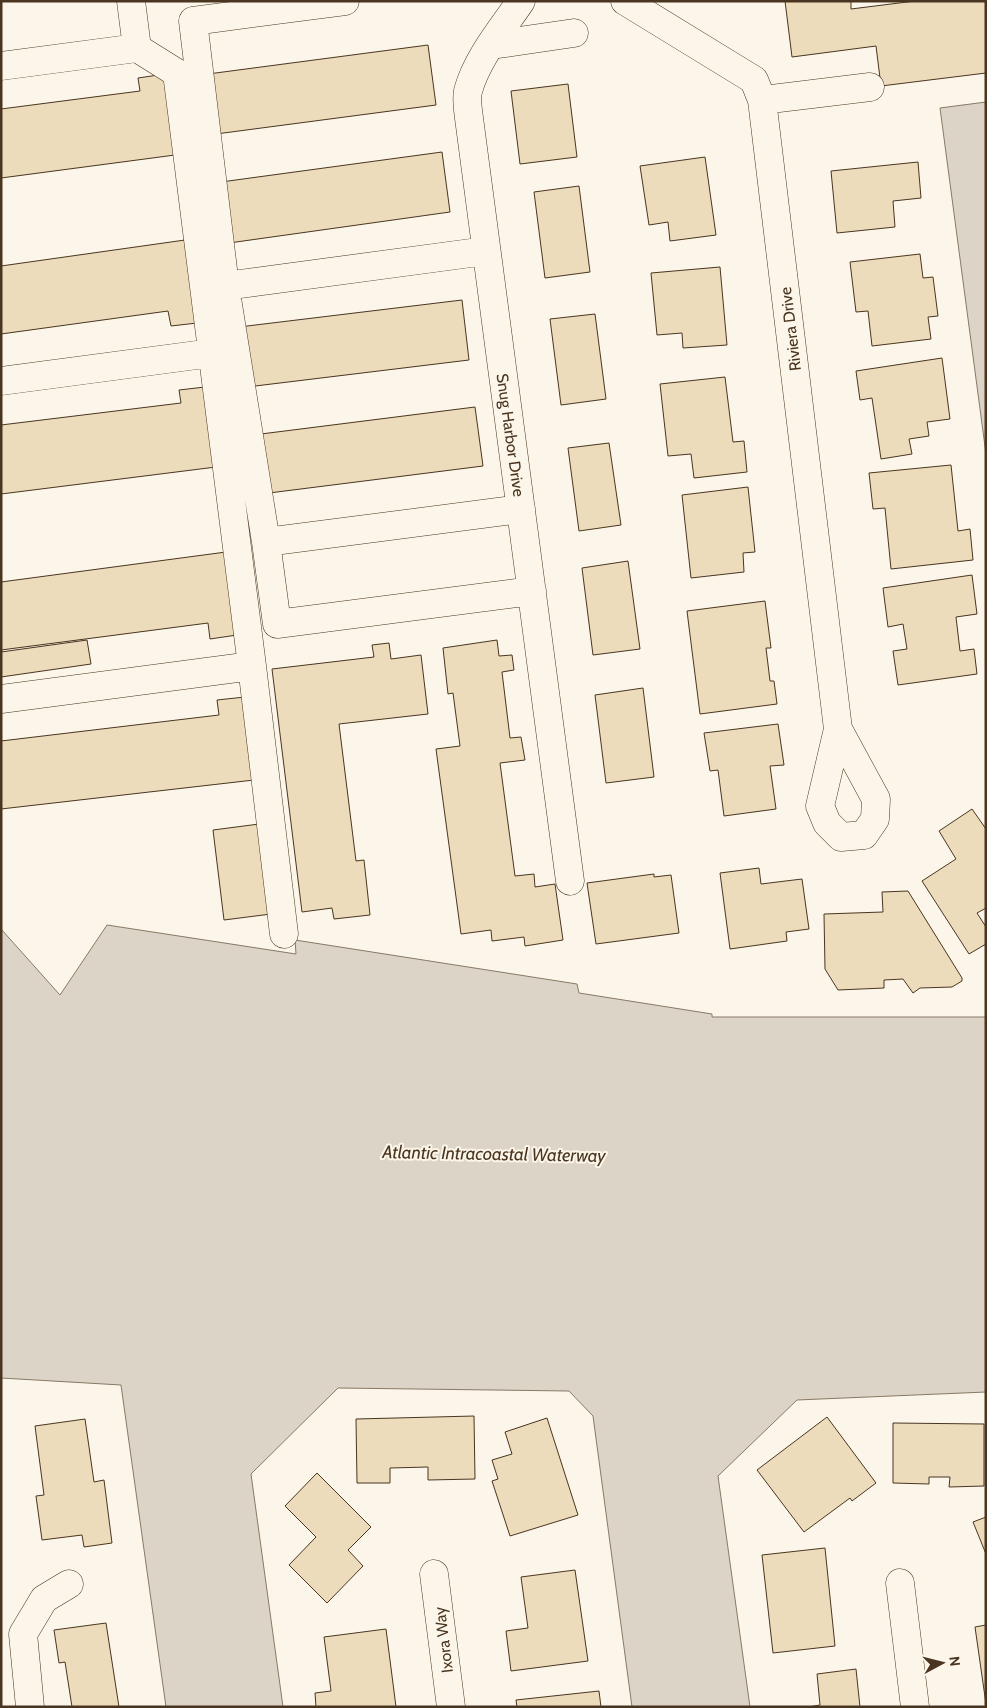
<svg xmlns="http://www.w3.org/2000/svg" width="987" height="1708" font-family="Cabin,sans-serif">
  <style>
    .water { fill: #dcd4c6; stroke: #887966 }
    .building { fill: #ecdcbc; stroke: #4a3520 }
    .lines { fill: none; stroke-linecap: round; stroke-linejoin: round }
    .minor-casing { stroke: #4a3520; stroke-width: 29 }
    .minor { stroke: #fbf6e9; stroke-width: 28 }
    .labels { text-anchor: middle; stroke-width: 4; stroke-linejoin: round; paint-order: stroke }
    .street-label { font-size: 16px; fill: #4a3520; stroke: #fbf6e9 }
    .water-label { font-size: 18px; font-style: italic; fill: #4a3520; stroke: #fbf6e9 }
  </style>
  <rect width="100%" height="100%" fill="#fbf6e9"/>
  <path class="water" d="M986 102V454L940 108Z
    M107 925 296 954 295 940 577 984 579 993 712 1014V1017H986V1392L797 1400 718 1476 750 1707H632L593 1416 569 1391 338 1388 251 1474 283 1707H166L121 1385 1 1378V929L60 995Z"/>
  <path class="building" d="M785 1H851V9L915 1H986V73L881 86 876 46 792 57Z
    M428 45 436 105 216 134 208 74Z
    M165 74 175 155 1 178V109L140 91 138 78Z
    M568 84 577 157 520 164 511 91Z
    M442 152 450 212 229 243 221 182Z
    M705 157 716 235 670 241 668 222 649 225 640 166Z
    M918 162 921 198 893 201 895 227 837 233 831 171Z
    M579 186 590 272 545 278 534 192Z
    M185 240 197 323 171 326 168 311 1 334V266Z
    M920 254 923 278 933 277 938 316 928 317 931 339 872 346 868 311 856 312 850 262Z
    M720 267 727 345 683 348 682 333 657 335 651 273Z
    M462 300 469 360 247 387 239 327Z
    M595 314 606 399 561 405 550 319Z
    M942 358 950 419 927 422 929 436 909 439 912 454 881 459 872 398 860 400 856 371Z
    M725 377 733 442 744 441 747 472 694 478 691 454 668 456 660 384Z
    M205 387 216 467 1 494V425L181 403 179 390Z
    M475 407 483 466 261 494 253 435Z
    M609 443 621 525 579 531 568 448Z
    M951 465 958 531 970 529 973 560 891 569 885 508 873 509 869 473Z
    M748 487 755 552 743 553 744 572 691 578 682 495Z
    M226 552 237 635 210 639 208 623 1 650V582Z
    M628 561 640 649 593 655 582 568Z
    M972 575 977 614 956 617 960 651 974 649 977 674 898 685 893 651 907 649 903 624 888 627 883 588Z
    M765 601 771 648H766L770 681H774L777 704 700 714 687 611Z
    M87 640 91 664 1 677V652Z
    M497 640 499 656 512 655 514 670 502 672 510 738 521 737 525 760 500 763 515 876 534 874 535 887 555 884 563 940 525 946 524 937 492 941 491 930 461 934 436 749 460 746 453 693 448 694 443 648Z
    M389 643 391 659 421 655 428 714 339 724 356 861 364 860 370 915 334 919 332 908 302 912 272 669 374 657 372 645Z
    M643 688 654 777 606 783 595 695Z
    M245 697 254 780 1 809V741L219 715 217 700Z
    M778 724 784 765 770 766 776 809 724 816 718 770 710 771 704 733Z
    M972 809 986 829V908L977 913 986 927V944L969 954 922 881 956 859 939 831Z
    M267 823 279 913 224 920 213 830Z
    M759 868 761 884 802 879 809 929 786 932 787 941 730 949 720 873Z
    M654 874V877L671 875 679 933 596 944 587 883Z
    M908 891 962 978V981L952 987 920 988 913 993 903 979 884 980V988L838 990 825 969 824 914 883 912 882 892Z
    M474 1416 475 1479 428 1480V1467L390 1468V1483H357L356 1419Z
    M827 1417 876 1483 852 1501 850 1498 804 1532 757 1470Z
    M547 1418 578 1515 510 1536 492 1481 498 1479 492 1460 512 1454 505 1432Z
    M85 1419 94 1482 104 1480 112 1543 84 1547 82 1535 42 1540 36 1496 44 1495 35 1426Z
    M893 1423 984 1424V1486L949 1487 950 1477H929V1484L893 1483Z
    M317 1473 371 1527 348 1550 363 1566 327 1603 289 1565 316 1537 285 1506Z
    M986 1517V1554L973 1522Z
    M825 1548 835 1646 773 1653 762 1555Z
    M575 1570 588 1661 511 1671 506 1631 528 1628 521 1577Z
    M106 1623 119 1707H72L65 1662 59 1663 54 1630Z
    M986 1625V1704L975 1627Z
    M386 1629 396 1707H316L315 1693 331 1691 324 1637Z
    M856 1669 860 1707H808L820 1705 817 1674Z
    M599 1691 601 1707H517L516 1700Z"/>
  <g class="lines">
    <g class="minor-casing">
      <path id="minor" d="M345 1 193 21 225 286 266 542 277 624 532 591
        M521 1C502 29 477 58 468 91 466 99 468 110 469 118L570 881
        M625 1 754 80 762 100 838 729 820 806 827 823 841 837 864 835 875 819 876 799 838 729
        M491 45 574 33
        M1 66 137 48 131 1
        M762 100 870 87
        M225 286 486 251
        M1 381 212 353
        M266 542 521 509
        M252 666 284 934
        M1 699 252 666 177 73 137 48
        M434 1574 451 1707
        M900 1583 915 1707
        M30 1707 23 1634 44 1599 69 1584"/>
    </g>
    <use href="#minor" class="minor"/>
  </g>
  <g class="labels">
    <g class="street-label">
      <text transform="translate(790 329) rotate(-97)" y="6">Riviera Drive</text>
      <text transform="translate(511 435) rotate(82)" y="6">Snug Harbor Drive</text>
      <text transform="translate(443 1640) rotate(-97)" y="6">Ixora Way</text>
    </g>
    <g class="water-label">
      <text transform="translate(494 1154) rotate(1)" y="6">Atlantic Intracoastal Waterway</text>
    </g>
  </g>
  <rect width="987" height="1708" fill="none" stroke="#4a3520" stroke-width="5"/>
  <g transform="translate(942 1663) rotate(83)" stroke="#fbf6e9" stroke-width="4" paint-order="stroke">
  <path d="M0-4L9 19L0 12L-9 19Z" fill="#4a3520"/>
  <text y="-8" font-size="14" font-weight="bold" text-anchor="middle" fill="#4a3520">N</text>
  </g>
</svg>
